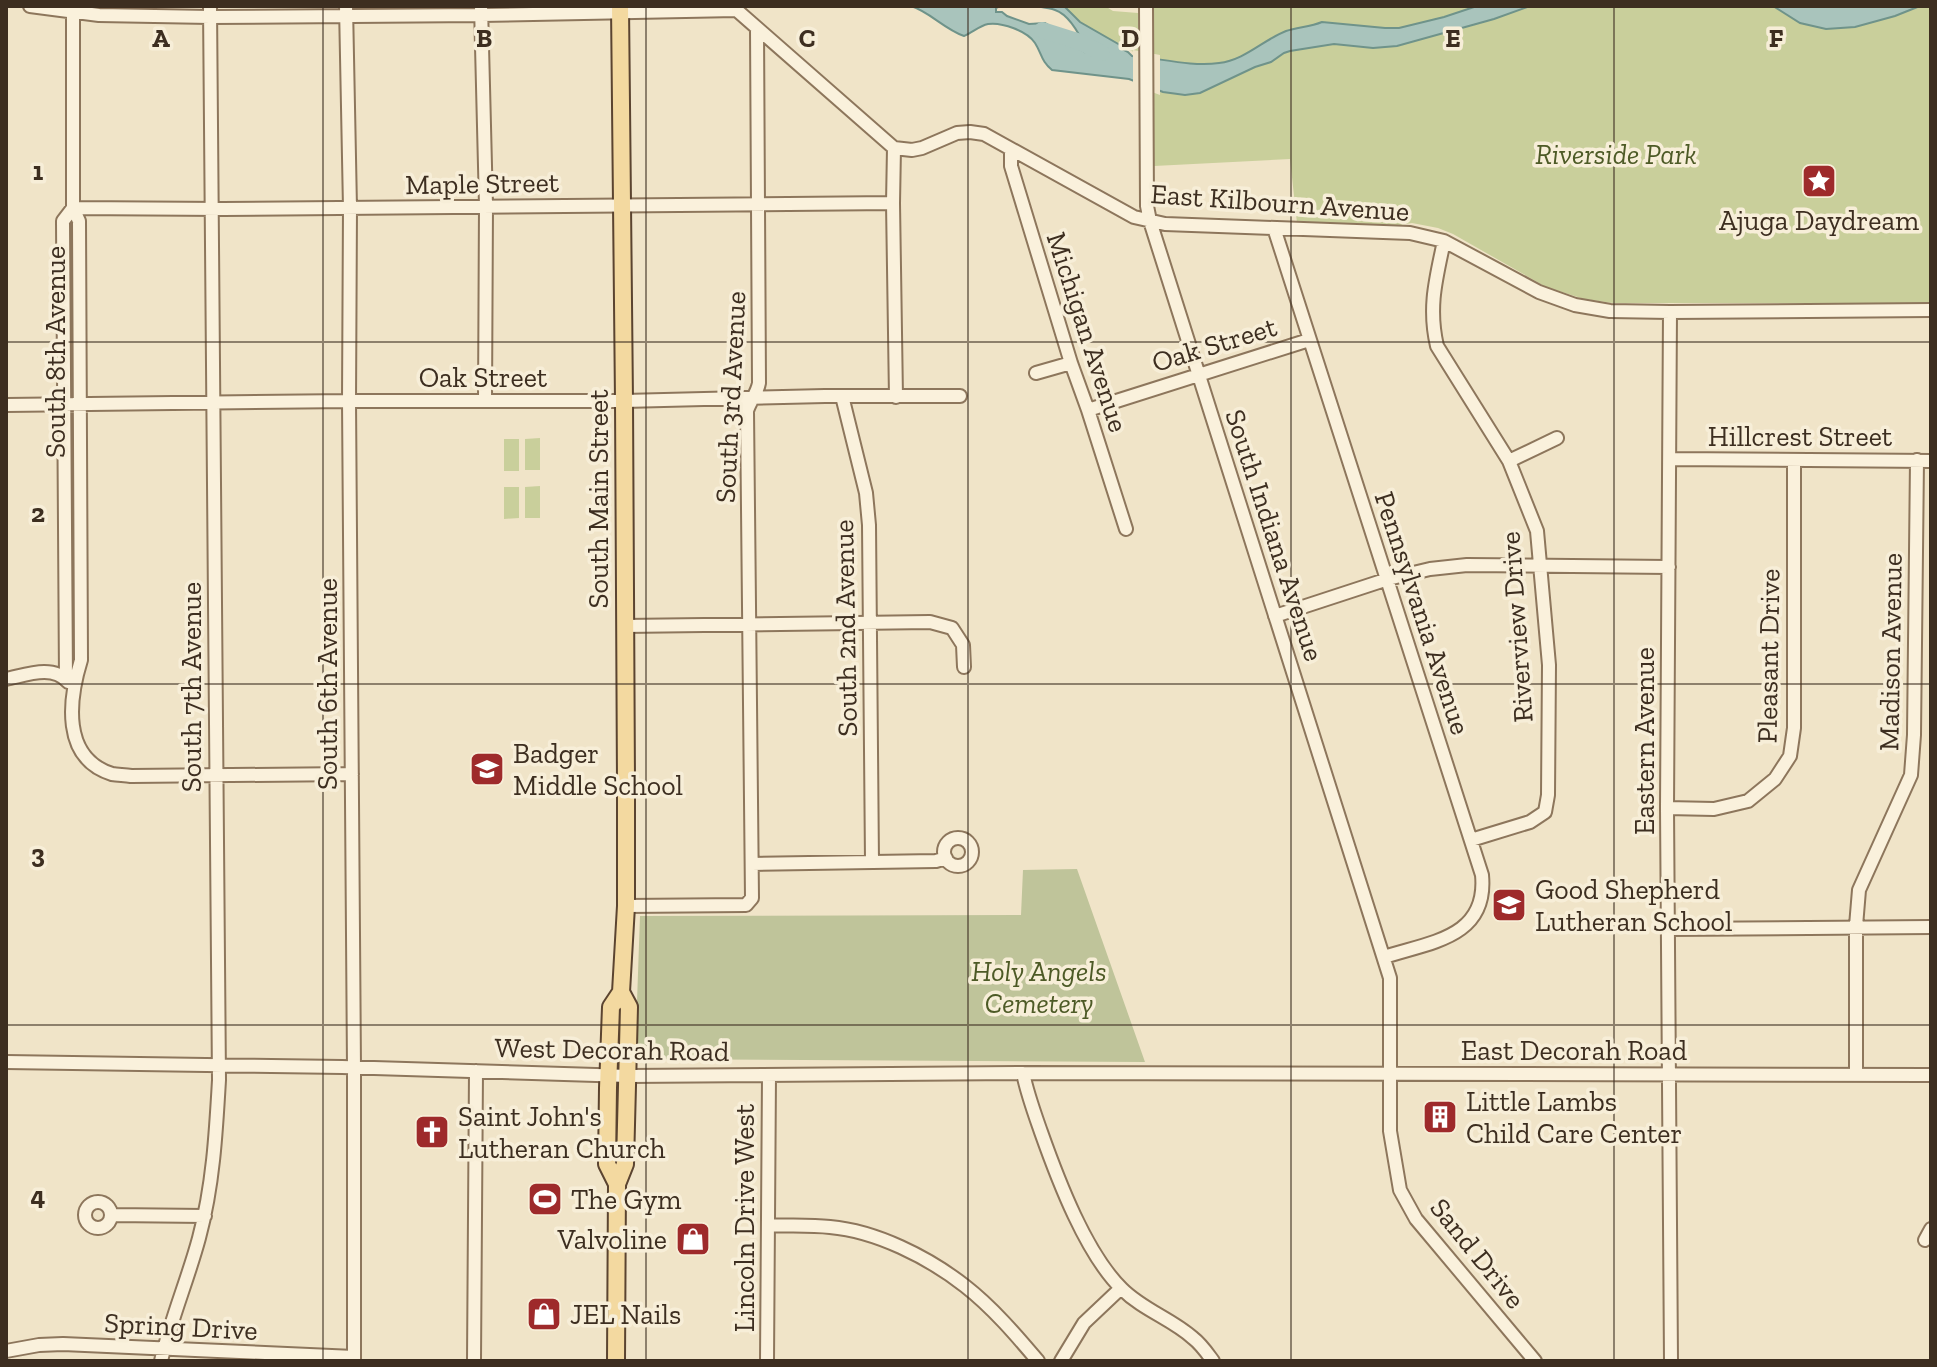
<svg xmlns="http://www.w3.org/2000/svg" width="1937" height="1367" font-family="'Zilla Slab',serif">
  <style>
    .green { fill: #c9cf9b }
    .cemetery { fill: #bfc49a }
    .water { fill: #a9c4bc; stroke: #6f938a; stroke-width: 2 }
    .pier { fill: #f0e4c8 }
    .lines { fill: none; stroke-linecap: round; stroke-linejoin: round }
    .river { stroke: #a9c4bc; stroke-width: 16 }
    .minor-casing { stroke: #8d765c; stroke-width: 16 }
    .major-casing { stroke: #5b4430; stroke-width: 20 }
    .minor { stroke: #faf1dc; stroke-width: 12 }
    .major { stroke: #f3d9a0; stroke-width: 16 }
    .grid { fill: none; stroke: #3d2e20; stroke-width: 2; stroke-opacity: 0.55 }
    .labels { text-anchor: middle; stroke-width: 7; stroke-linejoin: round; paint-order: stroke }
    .park-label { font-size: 28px; font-style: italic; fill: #4d5a26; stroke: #f7eed8 }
    .street-label { font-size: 28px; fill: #3d2e20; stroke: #f7eed8 }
    .poi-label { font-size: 28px; fill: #3d2e20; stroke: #f7eed8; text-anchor: start }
    .grid-label { font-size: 26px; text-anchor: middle; font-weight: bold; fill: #3d2e20; stroke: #f7eed8; stroke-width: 7; stroke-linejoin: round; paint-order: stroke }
  </style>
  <rect width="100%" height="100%" fill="#f0e4c8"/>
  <path class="green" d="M1049 6H1105L1113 11 1138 13 1139 54 1104 40Z
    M1153 6H1931V303H1613L1584 299 1546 287 1453 234 1438 228 1412 223 1394 226 1297 223 1290 159 1154 166Z
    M540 438V470H525V439Z
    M504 439H519V471H504Z
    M540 486V518H525V487Z
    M504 487H519V518L504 519Z"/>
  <path class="cemetery" d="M1077 869 1145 1062 635 1059 640 916 1021 915 1023 870Z"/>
  <path class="water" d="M911 6H1000L996 8V12H1002L1007 16 1029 24 1045 23 1058 31 1070 43 1085 52 1087 51C1081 37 1070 15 1055 10 1049 8 1041 7 1035 6L1065 7 1080 22 1120 45V48L1128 52 1132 56C1159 58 1191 67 1219 63 1245 60 1263 40 1286 31 1298 27 1310 27 1322 22L1385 28H1399L1444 17 1477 6H1530L1494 19 1397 46 1373 48 1334 44 1290 51 1284 53 1271 62 1255 67 1200 93 1185 95 1163 92 1129 79 1052 70C1041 61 1042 54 1035 43 1027 31 1002 22 988 24 979 26 972 33 964 36 944 29 930 12 911 6Z
    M1773 6H1920L1895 16 1855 27 1826 29 1800 23Z"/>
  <path class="pier" d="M1133 50 1160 55V95L1133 85Z"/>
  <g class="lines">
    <path class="river" d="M1042 30 1080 42 1102 53"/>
    <g class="minor-casing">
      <path id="minor" d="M30 6 99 15 210 17 481 15 736 10
        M73 6V208L79 221 81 660C69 699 61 758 112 774 118 775 125 775 131 776L352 774
        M346 6 350 208 349 401 354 1068V1361
        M481 6 486 206 485 401
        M732 6 894 148 912 150 922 148 957 133 970 132 984 134 1134 217 1165 224 1410 233 1444 241 1539 292 1575 305 1610 311 1670 312 1931 310
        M1146 6 1147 206 1150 221 1390 978V1131L1400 1190 1416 1219 1535 1361
        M894 148 893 203 896 397
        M1011 149V166L1071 363 1088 410 1126 529
        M73 208 223 209 893 203
        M1274 228 1482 875C1488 938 1430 942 1384 957
        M1444 241C1436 279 1428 307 1437 346L1509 461 1537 531 1549 665 1548 795 1545 812 1530 822 1471 840
        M1670 312 1667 808 1671 1361
        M1036 373 1071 363
        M842 396 866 493 869 525 872 862
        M6 405 349 401H624L825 396H960
        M1088 410 1309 340
        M1670 459 1931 461
        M1509 461 1557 438
        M1275 616 1388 579 1430 569 1467 565 1669 567
        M624 626 930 622 952 628 963 645 964 667
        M6 679C26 675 53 664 68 682
        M66 680 63 221 73 208
        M1667 808 1714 809 1748 801 1775 779 1790 756 1794 728V461
        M944 852a14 14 0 1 1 28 0a14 14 0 1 1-28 0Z
        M752 864 936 861 946 858
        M626 906 746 905 752 898 747 411C750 401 757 394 759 383L757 29
        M1668 929 1931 927
        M6 1062 342 1067 628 1076 1023 1073 1931 1075
        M1023 1073C1027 1093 1034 1112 1041 1132 1058 1180 1086 1254 1122 1289 1143 1310 1172 1319 1193 1338 1201 1344 1207 1353 1213 1361
        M1856 1074V926L1859 890 1911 775 1914 735 1917 460
        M85 1215a13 13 0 1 1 26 0a13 13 0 1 1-26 0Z
        M112 1215 205 1216
        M768 1225C789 1226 810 1225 830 1227 876 1231 928 1257 965 1286 992 1307 1016 1335 1038 1361
        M1925 1240 1931 1229
        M6 1351 39 1345 63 1344 354 1357
        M161 1361C171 1319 188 1279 199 1238 213 1186 216 1133 219 1080L210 6
        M474 1361 476 1071
        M767 1361 769 1076
        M1061 1361 1084 1323 1121 1288"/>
    </g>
    <g class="major-casing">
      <path id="major" d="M617 1184 607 1164 608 1088 611 1007 621 992
        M616 1361 617 1184 625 1164 629 1007 621 992 626 906V783L624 401 620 6"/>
    </g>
    <use href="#minor" class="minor"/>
    <use href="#major" class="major"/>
  </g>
  <path class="grid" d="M323 6V1361M646 6V1361M968 6V1361M1291 6V1361M1614 6V1361M6 342H1931M6 684H1931M6 1025H1931"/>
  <defs>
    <g id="sight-square" transform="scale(1.8)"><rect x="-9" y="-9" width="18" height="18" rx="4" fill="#9e2a2b" stroke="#f7eed8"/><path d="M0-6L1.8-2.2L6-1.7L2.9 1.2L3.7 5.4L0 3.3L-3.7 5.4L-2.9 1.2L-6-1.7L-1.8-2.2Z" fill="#fff"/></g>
    <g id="school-square" transform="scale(1.8)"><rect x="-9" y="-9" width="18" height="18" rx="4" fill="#9e2a2b" stroke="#f7eed8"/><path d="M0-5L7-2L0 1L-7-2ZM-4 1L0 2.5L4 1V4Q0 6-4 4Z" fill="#fff"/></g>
    <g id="building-square" transform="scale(1.8)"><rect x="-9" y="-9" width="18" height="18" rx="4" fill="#9e2a2b" stroke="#f7eed8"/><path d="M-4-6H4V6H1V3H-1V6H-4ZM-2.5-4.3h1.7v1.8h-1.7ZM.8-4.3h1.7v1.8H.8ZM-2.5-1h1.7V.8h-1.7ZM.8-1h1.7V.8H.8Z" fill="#fff"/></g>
    <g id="church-square" transform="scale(1.8)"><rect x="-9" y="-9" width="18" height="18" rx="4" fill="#9e2a2b" stroke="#f7eed8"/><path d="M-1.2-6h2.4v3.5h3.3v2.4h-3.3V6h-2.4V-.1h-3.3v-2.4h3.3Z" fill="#fff"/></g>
    <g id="stadium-square" transform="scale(1.8)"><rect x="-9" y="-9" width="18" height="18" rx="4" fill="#9e2a2b" stroke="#f7eed8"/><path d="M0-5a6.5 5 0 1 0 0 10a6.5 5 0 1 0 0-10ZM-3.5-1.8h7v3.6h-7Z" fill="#fff"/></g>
    <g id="shop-square" transform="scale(1.8)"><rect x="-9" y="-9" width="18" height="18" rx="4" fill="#9e2a2b" stroke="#f7eed8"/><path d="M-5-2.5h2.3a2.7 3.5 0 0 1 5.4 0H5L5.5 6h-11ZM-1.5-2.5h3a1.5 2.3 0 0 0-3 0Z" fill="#fff"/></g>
  </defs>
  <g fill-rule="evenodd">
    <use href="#sight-square" x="1819" y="181"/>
    <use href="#school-square" x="487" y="769"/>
    <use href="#school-square" x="1509" y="905"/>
    <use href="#building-square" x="1440" y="1117"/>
    <use href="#church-square" x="432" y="1132"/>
    <use href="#stadium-square" x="545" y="1199"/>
    <use href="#shop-square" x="693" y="1239"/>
    <use href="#shop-square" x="544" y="1314"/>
  </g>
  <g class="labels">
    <g class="park-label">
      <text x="1616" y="164">Riverside Park</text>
      <text x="1039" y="981">Holy Angels<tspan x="1039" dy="32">Cemetery</tspan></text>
    </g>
    <g class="street-label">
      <text transform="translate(482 183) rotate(-1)" y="10">Maple Street</text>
      <text transform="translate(1280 202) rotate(4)" y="10">East Kilbourn Avenue</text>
      <text transform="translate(1088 332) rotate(72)" y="10">Michigan Avenue</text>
      <text transform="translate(1214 344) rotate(-17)" y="10">Oak Street</text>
      <text transform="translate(55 352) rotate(-90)" y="10">South 8th Avenue</text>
      <text x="483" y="387">Oak Street</text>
      <text transform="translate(730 397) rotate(-87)" y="10">South 3rd Avenue</text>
      <text x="1800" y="446">Hillcrest Street</text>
      <text transform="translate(598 499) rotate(-90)" y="10">South Main Street</text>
      <text transform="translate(1275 535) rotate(72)" y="10">South Indiana Avenue</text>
      <text transform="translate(1423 613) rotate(72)" y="10">Pennsylvania Avenue</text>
      <text transform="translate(1516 627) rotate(-94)" y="10">Riverview Drive</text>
      <text transform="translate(845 628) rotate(-91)" y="10">South 2nd Avenue</text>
      <text transform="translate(1890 652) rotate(-89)" y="10">Madison Avenue</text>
      <text transform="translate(1768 656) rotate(-89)" y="10">Pleasant Drive</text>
      <text transform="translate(327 684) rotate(-90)" y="10">South 6th Avenue</text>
      <text transform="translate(191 687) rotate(-90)" y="10">South 7th Avenue</text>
      <text transform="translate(1644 741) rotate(-90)" y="10">Eastern Avenue</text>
      <text transform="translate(612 1049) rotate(1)" y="10">West Decorah Road</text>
      <text x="1574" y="1060">East Decorah Road</text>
      <text transform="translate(744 1218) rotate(-90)" y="10">Lincoln Drive West</text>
      <text transform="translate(1478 1253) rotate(51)" y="10">Sand Drive</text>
      <text transform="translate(181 1326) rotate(3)" y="10">Spring Drive</text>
    </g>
    <g class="poi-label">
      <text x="1819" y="230" text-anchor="middle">Ajuga Daydream</text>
      <text x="513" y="763">Badger<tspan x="513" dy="32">Middle School</tspan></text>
      <text x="1535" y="899">Good Shepherd<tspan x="1535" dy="32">Lutheran School</tspan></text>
      <text x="1466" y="1111">Little Lambs<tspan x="1466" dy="32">Child Care Center</tspan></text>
      <text x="458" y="1126">Saint John's<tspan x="458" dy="32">Lutheran Church</tspan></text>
      <text x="571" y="1209">The Gym</text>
      <text x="667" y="1249" text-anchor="end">Valvoline</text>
      <text x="570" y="1324">JEL Nails</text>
    </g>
  </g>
  <g class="grid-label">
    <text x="161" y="47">A</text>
    <text x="484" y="47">B</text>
    <text x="807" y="47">C</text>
    <text x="1130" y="47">D</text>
    <text x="1453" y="47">E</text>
    <text x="1776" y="47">F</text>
    <text x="38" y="180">1</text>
    <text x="38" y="522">2</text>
    <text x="38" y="863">3</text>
    <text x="38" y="1205">4</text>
  </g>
  <rect width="1937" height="1367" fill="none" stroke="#3d2e20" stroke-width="16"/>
</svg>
